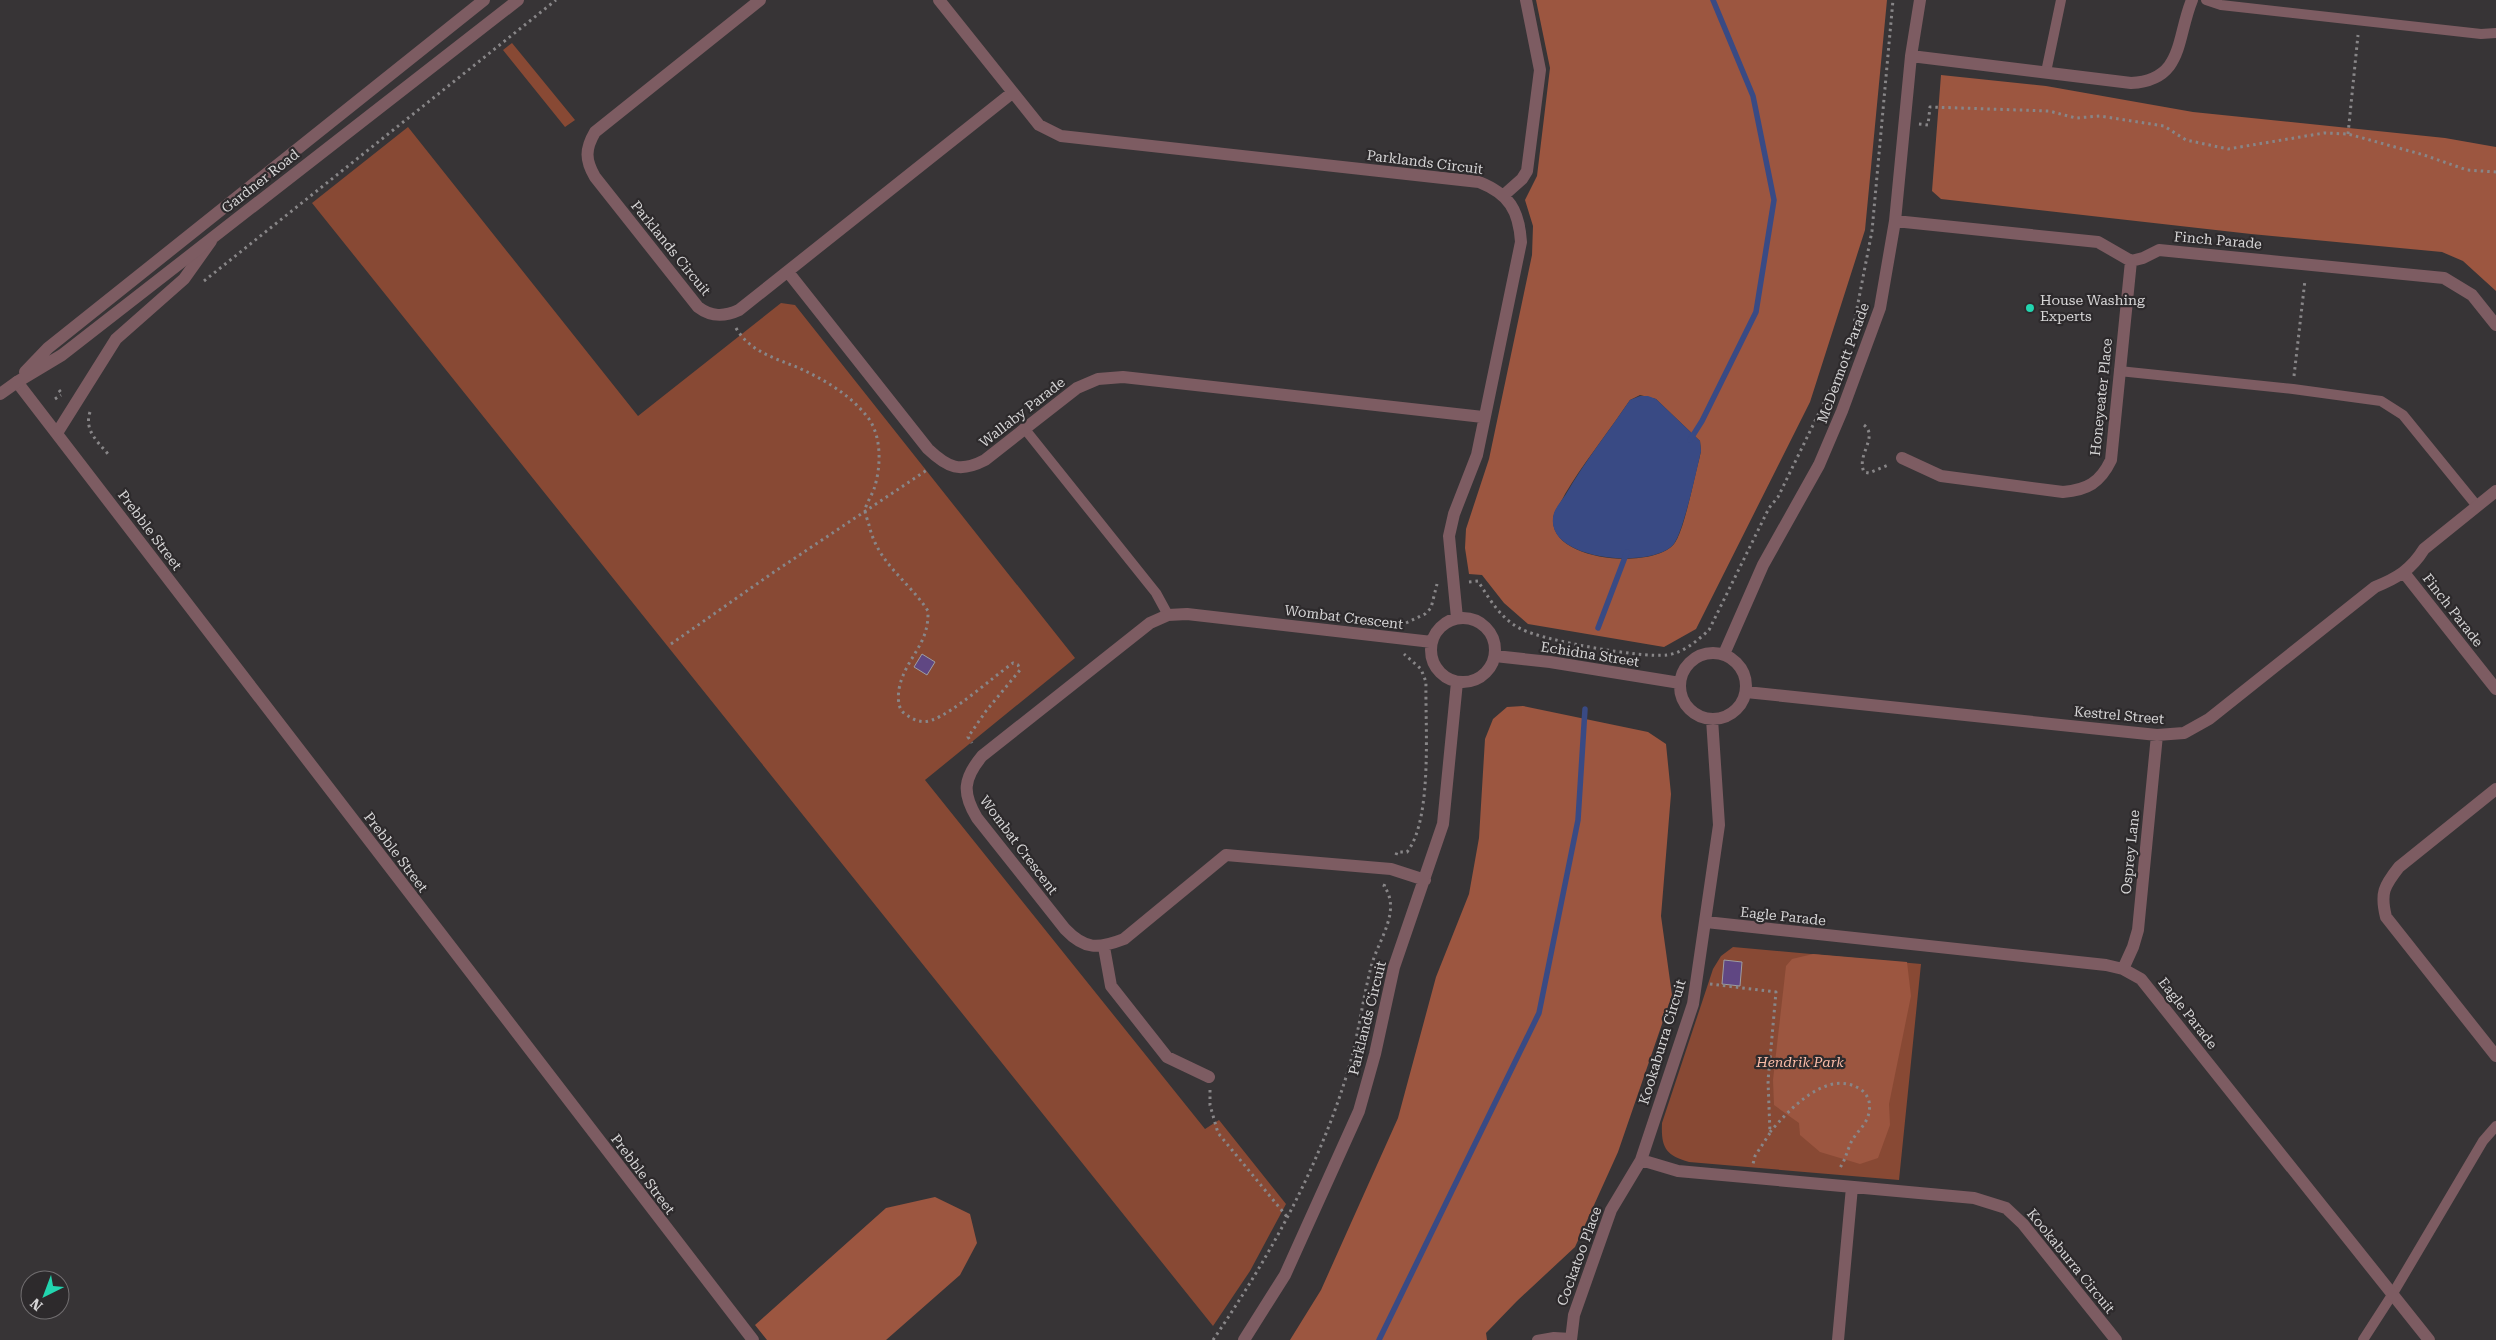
<svg xmlns="http://www.w3.org/2000/svg" width="2496" height="1340" font-family="'Roboto Serif',serif">
  <style>
    .green { fill: #884934 }
    .forest { fill: #9c5640; fill-rule: evenodd }
    .water { fill: #394a84 }
    .lines { fill: none; stroke-linecap: round; stroke-linejoin: round }
    .stream { stroke: #394a84; stroke-width: 5.5 }
    .building { fill: #604783; stroke: #9e9da0 }
    .path { stroke: #888688; stroke-width: 3; stroke-dasharray: 2.5 4; stroke-linecap: butt }
    .service { stroke: #7d5c62; stroke-width: 10 }
    .minor { stroke: #7d5c62; stroke-width: 12 }
    .tertiary { stroke: #7d5c62; stroke-width: 12 }
    .poi-dot { fill: #22d5af; stroke: #2d2a2c; stroke-width: 2 }
    .labels { text-anchor: middle; stroke-width: 4.5; stroke-linejoin: round; paint-order: stroke }
    .street-label { font-size: 14px; fill: #d6d5d6; stroke: #2d2a2c }
    .poi-label { font-size: 14px; fill: #d6d5d6; stroke: #2d2a2c; text-anchor: start }
    .park-label { font-size: 14px; font-style: italic; fill: #fabca8; stroke: #2d2a2c }
  </style>
  <rect width="100%" height="100%" fill="#373436"/>
  <path class="green" d="M512 43 575 120 565 127 503 50Z
    M408 127 638 416 781 303 795 305 1075 658 925 780 1205 1129 1219 1120 1286 1204 1250 1271 1213 1326 312 203Z
    M1733 947 1921 964 1899 1180 1689 1162C1665 1155 1661 1147 1662 1123L1713 969 1721 956Z"/>
  <path class="forest" d="M1536 0H1887L1865 230 1810 402 1696 629 1664 647 1528 624 1504 603 1482 575 1469 574 1465 548 1466 529 1489 459 1532 255 1533 226 1525 200 1537 176 1550 68ZM1640 395 1656 399 1700 441 1701 451 1699 460C1694 478 1684 532 1674 544 1652 571 1542 561 1554 514 1556 508 1562 501 1565 494 1582 465 1604 438 1623 410L1630 400Z
    M1941 75 2046 86 2193 112 2445 138 2496 147V291L2463 261 2442 252 2251 234 1941 199 1932 191Z
    M1523 706 1648 732 1666 744 1671 794 1661 916 1672 995 1618 1152 1575 1247 1517 1301 1486 1333 1487 1340H1290L1321 1290 1398 1118 1436 977 1469 894 1479 838 1485 739 1493 719 1507 707Z
    M1813 954 1907 962 1911 996 1889 1104 1890 1125 1878 1158 1860 1164 1820 1152 1800 1135 1799 1123 1774 1105 1773 1080 1786 966 1792 959Z
    M935 1197 970 1214 977 1243 960 1275 886 1340H767L755 1325 886 1208Z"/>
  <path class="water" d="M1640 396H1648L1656 399 1700 441 1701 451C1697 469 1683 534 1673 545 1650 570 1540 560 1554 513 1556 507 1562 500 1566 494 1585 461 1609 431 1630 400Z"/>
  <g class="lines">
    <path class="stream" d="M1690 440 1702 421 1756 312 1774 200 1753 96 1713 0
      M1598 628 1627 552
      M1379 1340 1539 1013 1578 820 1585 709"/>
  </g>
  <path class="building" d="M922 654 935 662 927 675 914 667Z
    M1724 960 1742 962 1740 986 1722 984Z"/>
  <g class="lines">
    <path class="path" d="M1919 124 1928 125 1930 107 2049 111 2076 118 2100 116 2164 126 2186 140 2228 149 2324 133 2348 134 2424 155 2467 170 2496 172
      M2348 134 2358 35
      M204 281 556 0
      M736 328C750 352 775 358 799 368 825 380 851 395 869 419 882 438 881 468 874 489 872 495 866 504 865 510 865 514 868 521 869 525 878 564 908 580 928 611 929 643 910 654 901 681 898 690 896 707 904 713 913 720 922 724 932 720 953 713 993 677 1013 663L1018 665 1020 670 986 711 968 737 972 743
      M1852 334 1872 231 1893 0
      M2294 376 2305 280
      M59 390 62 394
      M55 399 61 395
      M90 412C84 430 97 441 108 454
      M1864 425C1879 437 1856 455 1864 472L1869 473 1888 465
      M1469 582 1478 581C1490 600 1501 619 1521 629 1545 641 1640 658 1667 655 1683 653 1697 641 1709 630L1769 508 1778 497 1834 382
      M1406 623 1425 614 1431 608 1437 584
      M671 644 771 574 927 470
      M1396 855 1397 852H1407C1433 819 1425 724 1426 682L1421 669 1404 654
      M1710 984 1776 992 1768 1081 1770 1133 1755 1156 1753 1164
      M1210 1090V1105L1218 1133 1288 1218
      M1770 1132C1789 1110 1827 1068 1860 1089 1868 1094 1871 1103 1869 1112 1867 1126 1854 1133 1850 1145 1846 1154 1845 1161 1839 1169
      M1213 1340C1269 1258 1318 1169 1347 1074 1358 1039 1362 1002 1371 967 1378 940 1402 911 1384 886L1385 884"/>
    <path class="service" d="M2206 0 2221 5 2481 34 2496 33
      M2046 72 2061 0
      M2119 371 2293 389 2381 401 2403 415 2477 506
      M1024 428 1156 593 1168 615
      M1537 1340 1554 1337 1571 1338
      M2363 1340 2392 1295 2483 1141 2496 1126"/>
    <path class="minor" d="M760 0 595 132C585 149 585 160 595 177L698 307C711 317 724 317 739 310L1012 93
      M939 0 1039 125 1061 136 1479 182C1509 194 1519 210 1521 242L1477 455 1454 514 1449 536 1457 618
      M1911 56 2131 83C2184 80 2176 39 2192 0
      M1504 195 1522 179 1527 171 1540 70 1526 0
      M1895 221 2098 242 2131 261 2143 258 2159 250 2444 278 2472 295 2496 325
      M788 272 928 449C948 468 960 473 985 460L1077 388 1098 379 1123 377 1483 417
      M17 382 753 1340
      M57 433 116 339 184 279 211 241
      M1902 458 1941 476 2063 492C2087 490 2100 483 2111 460L2131 261
      M2405 574 2496 689
      M1431 650a32 32 0 1 1 64 0a32 32 0 1 1-64 0Z
      M1680 686a33 33 0 1 1 66 0a33 33 0 1 1-66 0Z
      M1724 654 1763 565 1819 465 1842 411 1880 308 1895 221 1911 56 1920 0
      M1495 656 1550 662 1680 683
      M1746 692 2157 735 2184 733 2209 719 2375 587C2397 578 2411 570 2424 549L2496 491
      M2496 789 2399 867C2384 886 2380 893 2386 917L2496 1056
      M1425 880 1391 869 1226 855 1124 939C1098 949 1085 950 1065 929L977 818C962 793 963 779 982 756L1150 623 1168 615 1187 614 1432 642
      M1706 922 2106 965 2123 969 2141 979 2429 1340
      M1104 947 1111 986 1167 1057 1209 1077
      M2123 969 2133 947 2138 930 2157 735
      M1641 1160 1678 1171 1974 1198 2006 1208 2023 1224 2116 1340
      M1244 1340 1285 1275 1359 1111 1375 1054 1394 967 1443 824 1457 682
      M1571 1340 1574 1315 1611 1210 1641 1160 1693 1004 1719 825 1712 719
      M1838 1340 1852 1187"/>
    <path class="tertiary" d="M25 372 48 348 484 0
      M0 394 17 382 62 355 518 0"/>
  </g>
  <circle class="poi-dot" cx="2030" cy="308" r="5"/>
  <g class="labels">
    <g class="street-label">
      <text transform="translate(1425 162) rotate(7)" y="5">Parklands Circuit</text>
      <text transform="translate(260 181) rotate(-38)" y="5">Gardner Road</text>
      <text transform="translate(2218 240) rotate(5)" y="5">Finch Parade</text>
      <text transform="translate(671 248) rotate(51)" y="5">Parklands Circuit</text>
      <text transform="translate(1843 363) rotate(-70)" y="5">McDermott Parade</text>
      <text transform="translate(2101 397) rotate(-84)" y="5">Honeyeater Place</text>
      <text transform="translate(1022 412) rotate(-38)" y="5">Wallaby Parade</text>
      <text transform="translate(150 530) rotate(53)" y="5">Prebble Street</text>
      <text transform="translate(2453 610) rotate(52)" y="5">Finch Parade</text>
      <text transform="translate(1344 617) rotate(7)" y="5">Wombat Crescent</text>
      <text transform="translate(1590 654) rotate(9)" y="5">Echidna Street</text>
      <text transform="translate(2119 715) rotate(5)" y="5">Kestrel Street</text>
      <text transform="translate(1019 845) rotate(53)" y="5">Wombat Crescent</text>
      <text transform="translate(396 852) rotate(53)" y="5">Prebble Street</text>
      <text transform="translate(2130 852) rotate(-84)" y="5">Osprey Lane</text>
      <text transform="translate(1783 916) rotate(6)" y="5">Eagle Parade</text>
      <text transform="translate(2188 1013) rotate(52)" y="5">Eagle Parade</text>
      <text transform="translate(1367 1018) rotate(-76)" y="5">Parklands Circuit</text>
      <text transform="translate(1662 1042) rotate(-73)" y="5">Kookaburra Circuit</text>
      <text transform="translate(643 1174) rotate(53)" y="5">Prebble Street</text>
      <text transform="translate(1579 1256) rotate(-70)" y="5">Cockatoo Place</text>
      <text transform="translate(2071 1261) rotate(51)" y="5">Kookaburra Circuit</text>
    </g>
    <g class="poi-label">
      <text x="2040" y="305">House Washing<tspan x="2040" dy="16">Experts</tspan></text>
    </g>
    <g class="park-label">
      <text x="1800" y="1067">Hendrik Park</text>
    </g>
  </g>
  <g transform="translate(45 1295) rotate(222)"><circle r="24" fill="#2d2a2c" stroke="#716e70"/>
  <path d="M0-4L9 19L0 12L-9 19Z" fill="#22d5af"/>
  <text y="-8" font-size="14" font-weight="bold" text-anchor="middle" fill="#d6d5d6">N</text>
  </g>
</svg>
